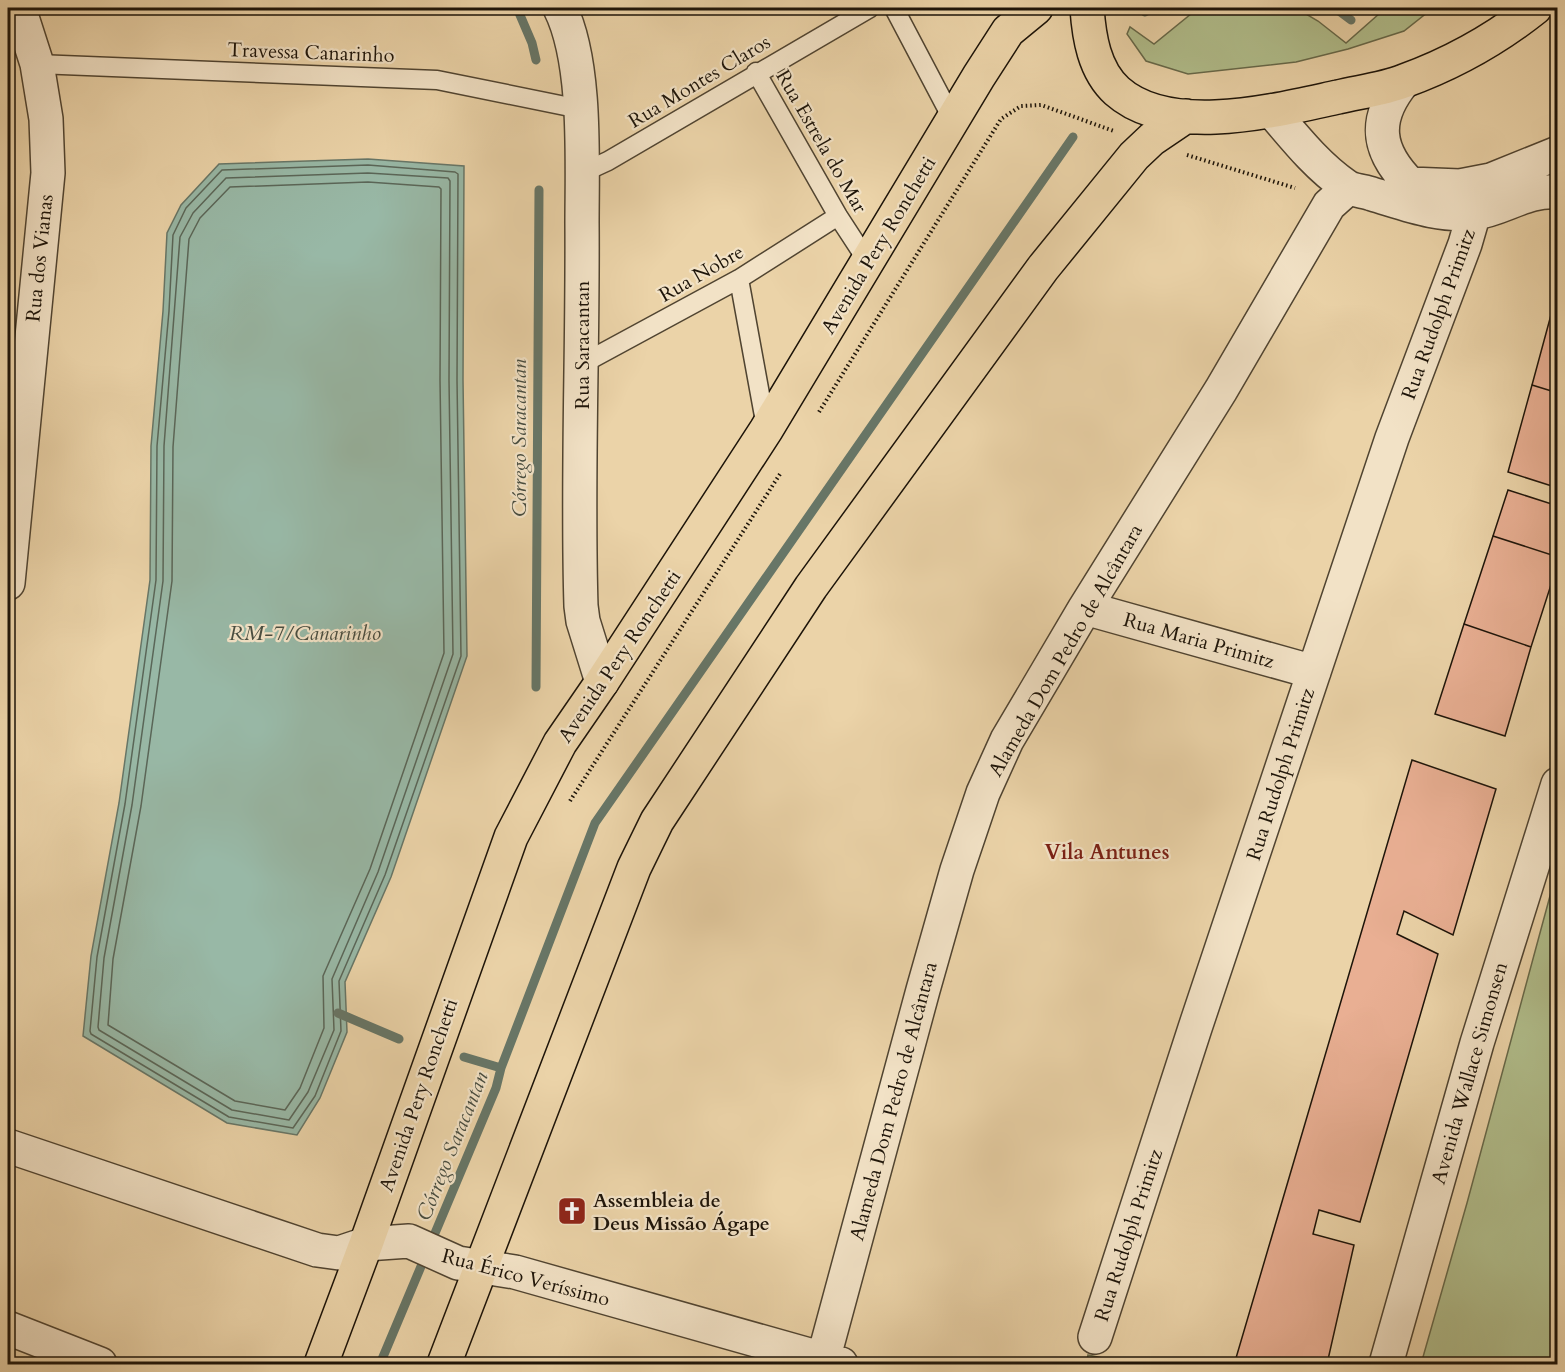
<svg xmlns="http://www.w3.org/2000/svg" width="1565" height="1372" font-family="Cardo,serif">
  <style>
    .green { fill: #b1be8c; stroke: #67694a; stroke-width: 1.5 }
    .water { fill: #98b8a6; stroke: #677667; stroke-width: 1.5 }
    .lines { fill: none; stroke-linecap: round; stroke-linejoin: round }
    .shore { stroke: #5a6658; stroke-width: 1.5 }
    .stream { stroke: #677667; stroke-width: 9 }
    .building { fill: #e9af93; stroke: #1d1409; stroke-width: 1.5 }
    .service-casing { stroke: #504431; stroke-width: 21 }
    .minor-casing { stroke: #504431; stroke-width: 36 }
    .tertiary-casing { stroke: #504431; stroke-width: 36 }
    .primary-casing { stroke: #1d1409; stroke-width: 36 }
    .path { stroke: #1d1409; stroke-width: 4; stroke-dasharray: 1.5 3; stroke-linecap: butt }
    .service { stroke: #f2e2c6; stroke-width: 18 }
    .minor { stroke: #f2e2c6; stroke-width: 33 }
    .tertiary { stroke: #f2e2c6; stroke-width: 33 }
    .primary { stroke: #ebd3a8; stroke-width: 33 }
    .labels { text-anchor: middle; stroke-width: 4.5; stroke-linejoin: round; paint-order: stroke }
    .street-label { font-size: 20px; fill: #1d1409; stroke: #f2e2c6 }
    .poi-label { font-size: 20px; font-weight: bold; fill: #1d1409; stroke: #f2e2c6; text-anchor: start }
    .water-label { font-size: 21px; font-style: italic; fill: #484d40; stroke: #f2e2c6 }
    .neighbourhood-label { font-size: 21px; font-weight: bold; fill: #7a1f14; stroke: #f2e2c6 }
  </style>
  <rect width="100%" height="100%" fill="#ebd3a8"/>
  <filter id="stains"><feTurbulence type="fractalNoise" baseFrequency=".00333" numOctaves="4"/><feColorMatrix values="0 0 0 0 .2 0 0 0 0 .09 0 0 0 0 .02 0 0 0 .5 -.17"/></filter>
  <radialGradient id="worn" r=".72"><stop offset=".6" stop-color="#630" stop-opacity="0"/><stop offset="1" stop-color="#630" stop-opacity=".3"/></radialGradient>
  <path class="green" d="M1229 8H1296L1318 21 1346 43 1380 13 1374 8H1433L1404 31 1348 49 1296 62 1188 74 1146 61 1127 34 1130 27 1154 44 1191 14Z
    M1557 870V1364H1421L1467 1203Z
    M1088 1355 1132 1364H1086Z"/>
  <path class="water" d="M368 159 464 166 463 380 467 656 391 877 345 982 347 1032 320 1098 297 1135 227 1123 83 1036 91 956 119 803 150 580 151 446 163 311 167 233 181 205 219 164Z"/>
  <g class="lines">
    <path class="shore" d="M368 165 455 172 458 174 457 380 461 656 385 875 339 981 341 1031 315 1096 293 1128 229 1117 91 1034 90 1031 97 957 125 804 156 580 157 446 169 311 173 235 186 208 222 170Z
      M368 173 448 178 450 181 449 380 453 654 378 872 332 979 334 1030 308 1092 289 1120 232 1110 99 1030 98 1027 104 958 132 805 163 581 164 446 180 237 193 213 226 178Z
      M368 182 439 187 441 189 440 380 444 653 370 869 323 976 324 1028 300 1088 285 1110 235 1101 108 1025 113 959 141 806 172 581 173 447 189 239 200 218 230 187Z"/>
    <path class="stream" d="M517 8 532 43 536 60
      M1335 8 1351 20
      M1145 12 1151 8
      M536 687 539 190
      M338 1013 399 1039
      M464 1057 501 1068
      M380 1364 496 1088 501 1068 595 823 1073 137"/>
  </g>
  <path class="building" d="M1558 289V393L1532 385Z
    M1532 385 1558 393V488L1508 472Z
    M1508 490 1558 506V557L1493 536Z
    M1493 536 1558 557V563L1531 647 1464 624Z
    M1464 624 1531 647 1505 736 1435 714Z
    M1412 760 1496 789 1453 935 1404 911 1397 934 1438 954 1360 1222 1319 1210 1313 1234 1354 1245 1327 1364H1255L1236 1358Z"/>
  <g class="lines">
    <g class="service-casing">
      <path id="service" d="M894 8 953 120
        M37 64 437 80 580 109
        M756 72 838 216 868 262
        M582 173 608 161 870 8
        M739 279 766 427
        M582 364 739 279 838 216"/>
    </g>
    <g class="minor-casing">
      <path id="minor" d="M560 8C587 62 582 162 582 223 583 351 577 478 581 606L583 621 602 682
        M1403 82C1373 119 1376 150 1410 184L1460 186 1491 180 1558 153
        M1272 111C1295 138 1317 166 1346 186 1353 191 1364 191 1372 194 1406 204 1438 217 1475 213 1504 209 1527 189 1558 192
        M1085 608 1314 672
        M8 1146 317 1250 339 1253 366 1244 409 1241 458 1263 515 1272 841 1364
        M8 1328 100 1364
        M1095 1337 1195 1028 1392 438 1465 244 1474 213
        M822 1364 923 990 957 870 983 793 1007 740 1085 608 1221 390 1329 205 1348 188
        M1386 1364 1477 1043 1558 784"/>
    </g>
    <g class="tertiary-casing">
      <path id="tertiary" d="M8 583 48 173 46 119 37 64 19 8"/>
    </g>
    <g class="primary-casing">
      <path id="primary" d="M1087 8C1089 37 1094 70 1117 91 1170 138 1277 110 1338 97 1359 92 1384 89 1404 81 1451 64 1496 39 1535 8
        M321 1364 366 1244 511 837 560 743 602 682 766 430 979 76 1008 31 1036 8
        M444 1364 634 868 657 821 811 587 1043 268 1134 156 1152 139 1186 116"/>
    </g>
    <path class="path" d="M1187 155 1295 188
      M819 412 1001 119 1021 106 1041 105 1114 131
      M570 801 780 474"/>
    <use href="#service" class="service"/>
    <use href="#minor" class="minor"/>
    <use href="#tertiary" class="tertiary"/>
    <use href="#primary" class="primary"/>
  </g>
  <defs>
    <g id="church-square" transform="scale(1.5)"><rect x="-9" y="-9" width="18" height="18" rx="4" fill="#8f2418" stroke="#f2e2c6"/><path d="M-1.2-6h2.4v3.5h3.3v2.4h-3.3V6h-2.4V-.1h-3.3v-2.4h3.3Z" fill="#fff"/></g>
  </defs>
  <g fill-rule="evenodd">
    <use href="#church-square" x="572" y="1211"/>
  </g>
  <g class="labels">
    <g class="street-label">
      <text transform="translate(311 52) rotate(2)" y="7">Travessa Canarinho</text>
      <text transform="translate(699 81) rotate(-31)" y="7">Rua Montes Claros</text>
      <text transform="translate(822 141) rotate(60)" y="7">Rua Estrela do Mar</text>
      <text transform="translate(878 245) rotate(-59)" y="7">Avenida Pery Ronchetti</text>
      <text transform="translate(39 258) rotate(-84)" y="7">Rua dos Vianas</text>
      <text transform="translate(701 273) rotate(-30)" y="7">Rua Nobre</text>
      <text transform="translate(1438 314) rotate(-70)" y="7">Rua Rudolph Primitz</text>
      <text transform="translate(582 345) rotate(-90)" y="7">Rua Saracantan</text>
      <text transform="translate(1199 640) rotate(16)" y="7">Rua Maria Primitz</text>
      <text transform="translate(1065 650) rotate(-60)" y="7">Alameda Dom Pedro de Alcântara</text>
      <text transform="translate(619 656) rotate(-56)" y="7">Avenida Pery Ronchetti</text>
      <text transform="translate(1280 774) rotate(-72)" y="7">Rua Rudolph Primitz</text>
      <text transform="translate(1469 1073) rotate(-74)" y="7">Avenida Wallace Simonsen</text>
      <text transform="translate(418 1095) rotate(-71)" y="7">Avenida Pery Ronchetti</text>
      <text transform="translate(893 1101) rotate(-75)" y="7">Alameda Dom Pedro de Alcântara</text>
      <text transform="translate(1128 1235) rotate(-72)" y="7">Rua Rudolph Primitz</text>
      <text transform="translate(526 1277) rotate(15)" y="7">Rua Érico Veríssimo</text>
    </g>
    <g class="poi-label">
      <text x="593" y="1207">Assembleia de<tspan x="593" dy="23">Deus Missão Ágape</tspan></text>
    </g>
    <g class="water-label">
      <text transform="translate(519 438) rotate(-90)" y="7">Córrego Saracantan</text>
      <text x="305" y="640">RM-7/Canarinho</text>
      <text transform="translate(452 1146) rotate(-68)" y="7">Córrego Saracantan</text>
    </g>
    <g class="neighbourhood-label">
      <text x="1107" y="859">Vila Antunes</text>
    </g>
  </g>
  <rect width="1565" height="1372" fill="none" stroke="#ebd3a8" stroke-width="30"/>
  <rect x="9" y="9" width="1547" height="1354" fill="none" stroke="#1d1409" stroke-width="3"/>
  <rect x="15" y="15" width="1535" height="1342" fill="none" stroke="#1d1409" stroke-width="1.5"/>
  <rect width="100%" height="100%" filter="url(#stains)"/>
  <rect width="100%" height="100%" fill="url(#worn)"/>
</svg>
